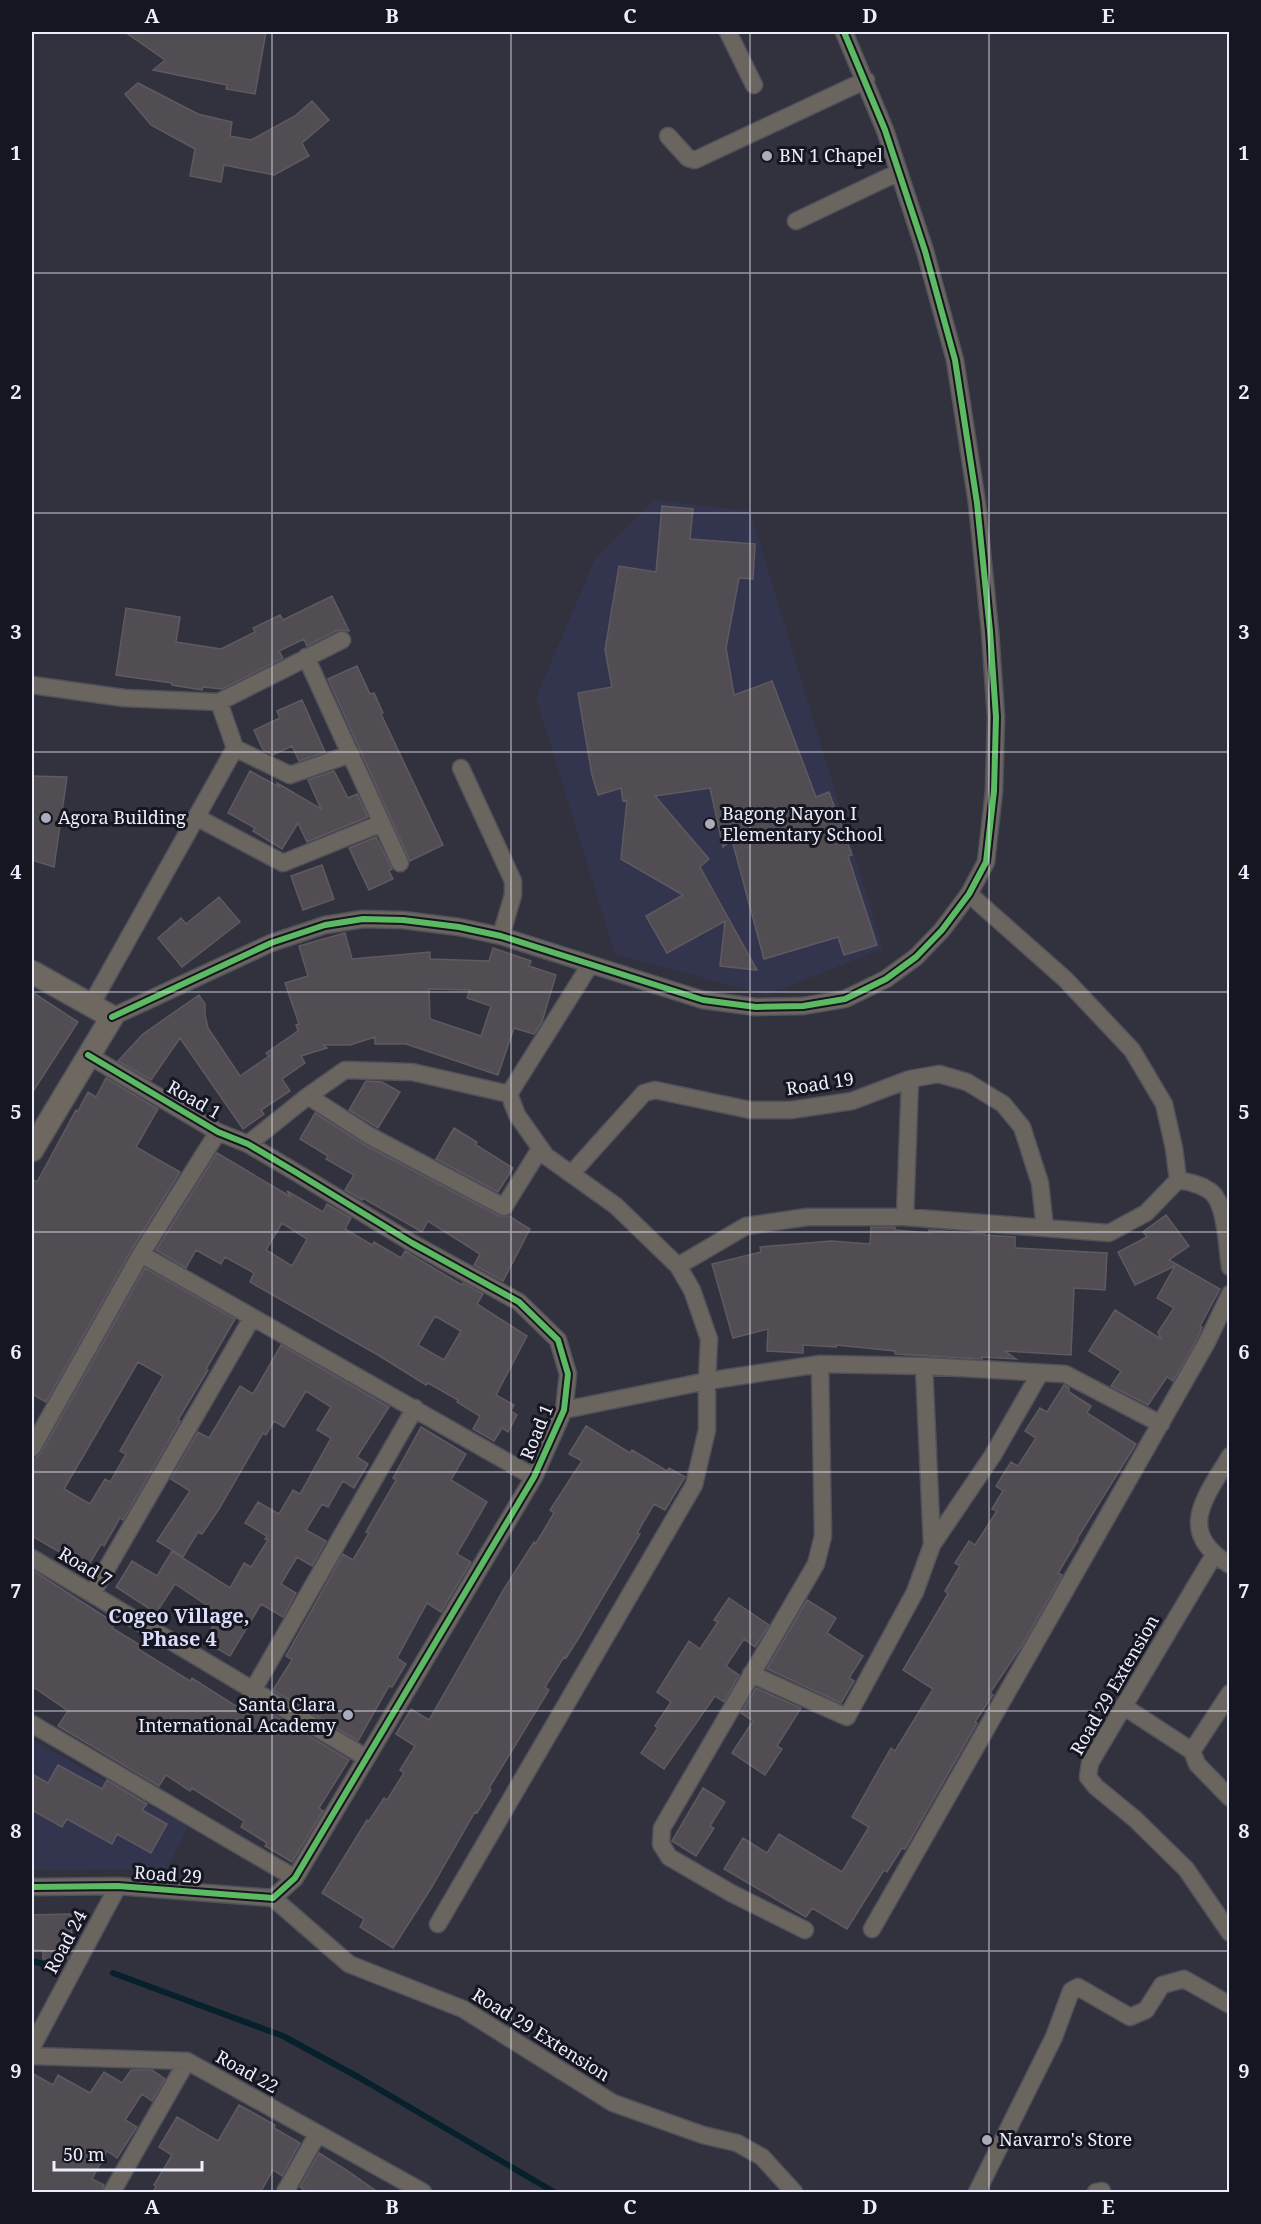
<svg xmlns="http://www.w3.org/2000/svg" width="1261" height="2224" font-family="'Noto Serif',serif">
  <style>
    .built { fill: #33354e }
    .lines { fill: none; stroke-linecap: round; stroke-linejoin: round }
    .stream { stroke: #07212c; stroke-width: 6 }
    .building { fill: #514d53; stroke: #5f5a60; stroke-width: 1.5; fill-rule: evenodd }
    .street-casing { stroke: #50515b; stroke-width: 19 }
    .secondary-casing { stroke: #50515b; stroke-width: 25 }
    .street { stroke: #6b6560; stroke-width: 16 }
    .secondary { stroke: #6f6861; stroke-width: 22 }
    .cycleway-casing { stroke: #151620; stroke-width: 10 }
    .cycleway { stroke: #5cba63; stroke-width: 6 }
    .grid { fill: none; stroke: #edeefd; stroke-width: 1.5; stroke-opacity: 0.55 }
    .poi-dot { fill: #abacba; stroke: #151620; stroke-width: 2 }
    .labels { text-anchor: middle; stroke-width: 6; stroke-linejoin: round; paint-order: stroke }
    .poi-label { font-size: 18px; fill: #edeefd; stroke: #151620; text-anchor: start }
    .street-label { font-size: 18px; fill: #edeefd; stroke: #151620 }
    .neighbourhood-label { font-size: 20px; font-weight: bold; fill: #dbdefb; stroke: #151620 }
    .neatline { fill: none; stroke: #edeefd; stroke-width: 2 }
    .grid-label { font-size: 20px; text-anchor: middle; font-weight: bold; fill: #edeefd }
  </style>
  <rect width="100%" height="100%" fill="#31323d"/>
  <path class="built" d="M655 500 750 511 883 949 766 995 615 954 536 698 595 559Z
    M32 1740 188 1827 167 1869 32 1870Z"/>
  <g class="lines">
    <path class="stream" d="M32 1961 58 1968
      M113 1973 283 2036 360 2078 554 2192"/>
  </g>
  <path class="building" d="M125 32H266L255 94 226 89 227 85 153 70 165 60Z
    M138 83 198 114 232 122 230 136 251 140 295 116 312 101 329 120 302 143 309 156 274 175 224 165 221 182 190 176 195 149 151 125 125 94Z
    M662 506 693 509 690 539 755 544 753 579 739 578 726 648 734 695 772 681 816 797 829 792 852 855 848 856 877 945 844 955 838 937 764 959 732 840 723 847 710 788 655 796 709 859 700 867 757 970 720 966 725 921 667 953 646 916 683 895 621 859 627 800 623 801 621 788 598 795 592 775 578 693 612 687 605 650 619 566 656 572Z
    M332 596 349 631 338 630 307 646 304 639 279 651 283 658 222 689 203 687 202 690 172 685V683L116 675 126 608 180 617 176 642 221 649 255 632 253 628 280 615 283 620Z
    M357 666 370 694 374 693 383 713 381 714 443 845 410 861 328 679Z
    M302 700 325 752 299 761 292 746 273 755 263 750 254 730 280 718 277 711Z
    M250 771 279 787 277 783 321 809 308 780 334 771 348 798 357 794 368 817 307 842 298 823 282 849 253 831 255 828 228 813Z
    M32 776 67 777 54 867 32 860Z
    M376 837 392 869 389 871 393 879 369 890 349 848Z
    M322 865 334 899 303 910 291 876Z
    M219 897 240 922 182 967 158 938 181 918 186 924Z
    M345 933 352 959 430 952V959L489 961 493 948 531 961 529 966 556 975 542 1022 534 1034 514 1028 498 1075 406 1044H375V1037L350 1045H323L327 1048 301 1056 305 1063 282 1079 290 1091 261 1110 264 1114 243 1129 180 1038 151 1080 118 1061 143 1034 199 995 205 1004V1015L208 1028 240 1076 269 1056 266 1053 298 1031 296 1025 299 1024 285 983 308 976 299 946ZM429 989 470 990 467 998 491 1006 481 1036 430 1019Z
    M32 992 78 1022 32 1093Z
    M106 1078 158 1109 136 1147 180 1172 132 1249 46 1402 32 1394V1179L37 1182 76 1110 78 1111 88 1092 96 1097Z
    M366 1081 382 1082 400 1092 378 1128 349 1110Z
    M315 1113 365 1145 499 1216H509L530 1229 503 1281 474 1265 480 1254 428 1221 422 1232 363 1198 362 1200 345 1190 354 1175 326 1159 328 1156 300 1139Z
    M454 1128 477 1142 476 1145 513 1168 498 1192 436 1159Z
    M217 1153 291 1197 287 1191 323 1212 327 1204 351 1218 345 1229 372 1245 374 1242 401 1258 405 1251 462 1285 463 1283 483 1294 477 1304 527 1336 496 1395 514 1405 511 1411 517 1415 508 1432 502 1428 494 1441 473 1429 480 1416 457 1402 458 1400 428 1383 426 1385 378 1355 250 1282 254 1273 225 1257 221 1264 196 1250 186 1268 156 1250ZM282 1223 307 1239 292 1266 266 1250ZM435 1316 461 1331 444 1360 418 1345Z
    M1166 1215 1189 1246 1169 1260 1220 1289 1200 1326 1202 1327 1198 1337 1173 1381 1167 1377 1148 1405 1111 1386 1121 1371 1089 1351 1115 1310 1161 1339 1158 1332 1174 1308 1157 1298 1175 1266 1135 1285 1118 1252 1147 1237 1143 1232Z
    M871 1227H895V1230L929 1233V1230L985 1234V1235L1015 1237V1248L1107 1253 1105 1290 1074 1288 1071 1355 1005 1351 1016 1359 982 1357V1359L895 1354V1351L836 1345V1347L803 1345V1353L767 1351 768 1329 733 1338 712 1264 761 1252 760 1247 831 1241 870 1244Z
    M145 1268 235 1319 206 1369 208 1370 178 1420 180 1421 123 1520 120 1518 104 1546 101 1544 87 1568 32 1536V1462L41 1453ZM138 1362 163 1376 120 1451 126 1454 110 1482 105 1479 90 1504 64 1489Z
    M281 1345 389 1407 357 1457 368 1464 354 1488 343 1481 328 1507 322 1504 306 1530 326 1541 312 1566 297 1557 281 1584 296 1593 283 1617 261 1604 230 1656 204 1641 220 1614 175 1584 156 1613 116 1587 132 1561 157 1576 172 1551 230 1588 244 1563 251 1567 268 1540 265 1539 267 1536 245 1523 258 1502 279 1514 293 1490 300 1494 331 1438 317 1430 331 1407 306 1391 284 1427 274 1421 266 1435 263 1433 219 1509 202 1534 198 1532 183 1557 157 1541 190 1491 171 1479 198 1432 209 1438 240 1386 253 1394Z
    M1064 1385 1069 1388V1392L1091 1406 1087 1413 1136 1444 1077 1539 1078 1540 1058 1573 1062 1575 1021 1647 990 1693 993 1695 975 1722 977 1723 905 1849 902 1848 887 1872 884 1870 847 1929 812 1908 806 1917 724 1869 743 1838 767 1853 779 1834 842 1872 869 1827 852 1817 891 1748 895 1751 933 1689 903 1670 948 1594 945 1591 960 1566 955 1563 969 1541 975 1545 997 1511 992 1509 1003 1491 996 1486 1011 1462 1018 1466 1036 1438 1025 1431 1040 1408 1047 1412Z
    M586 1426 630 1453 632 1450 667 1471 669 1468 685 1477 665 1510 654 1504 637 1533 640 1534 578 1639 566 1658 564 1657 545 1687 549 1690 489 1788 491 1790 477 1813 475 1812 430 1890 393 1948 360 1927 364 1919 322 1893 367 1820 369 1821 384 1798 387 1800 404 1773 400 1770 415 1746 396 1734 411 1709 429 1720 504 1589 534 1542 536 1543 554 1513 550 1510 582 1461 569 1454Z
    M421 1427 466 1454 451 1480 487 1502 457 1554 471 1562 441 1612 427 1603 397 1658 406 1664 392 1687 389 1686 358 1741 273 1690 292 1660 286 1656 343 1554 353 1560 369 1533 366 1532 396 1480 393 1478Z
    M32 1570 115 1623 112 1628 140 1645 138 1649 190 1681 192 1678 242 1710 249 1700 349 1760 319 1808 323 1811 292 1862 265 1846 267 1843 241 1827 244 1821 192 1788 190 1791 166 1775 159 1786 58 1726 68 1711 32 1686Z
    M729 1598 769 1625 755 1647 744 1639 726 1666 739 1675 724 1702 715 1696 664 1769 641 1753 658 1728 655 1726 671 1702 657 1692 689 1641 700 1649 718 1622 714 1620Z
    M807 1600 836 1618 827 1633 863 1656 849 1678 854 1681 841 1703 767 1669Z
    M756 1688 801 1708 777 1746 782 1749 765 1775 732 1753 753 1721 741 1713Z
    M58 1765 102 1789 107 1780 147 1804 142 1810 167 1824 151 1853 117 1834 112 1844 67 1819 62 1827 32 1810V1774L48 1783Z
    M703 1788 725 1802 710 1826 714 1828 696 1856 672 1841Z
    M71 1914 72 1950 67 1959H43V1950H32V1915Z
    M131 2070H152L165 2079 152 2101 142 2094 125 2120 137 2127 117 2158 107 2151 92 2179 104 2185 102 2193H32V2073L53 2085 58 2075 90 2093 104 2072 122 2083Z
    M239 2105 275 2125 274 2128 300 2143 282 2176 273 2170 260 2193H152L156 2187 154 2185 172 2155 159 2147 177 2117 218 2141Z
    M319 2153 348 2171 379 2193H308L300 2187Z"/>
  <g class="lines">
    <g class="street-casing">
      <path id="street" d="M728 32 754 85
        M668 136 688 158 695 160 866 80
        M796 221 899 172
        M306 657 400 863
        M32 685 124 698 219 702 342 640
        M235 748 290 775 351 754
        M461 768 513 881V895L501 936
        M198 818 283 863 382 823
        M969 894 1065 979 1132 1050 1164 1104 1174 1148 1178 1180C1189 1182 1200 1184 1210 1191 1226 1202 1227 1247 1230 1267
        M91 1005 235 748 219 702
        M112 1017 271 943 325 925 363 919 403 920 459 927 501 936 703 1000 756 1007 803 1006 845 999 886 979 916 957 942 930 969 894 986 862 994 791 996 717 990 631 977 503 955 360 925 251 885 130 844 32
        M308 1096 345 1070 412 1072 509 1094
        M248 1144 308 1096 370 1136 504 1207 540 1149
        M572 1173 644 1093 655 1090 750 1110H791L852 1101 910 1079 939 1074 967 1082 1003 1104 1022 1127 1040 1183 1045 1228
        M905 1217 910 1079
        M141 1254 534 1477
        M678 1266 746 1226 807 1217H905L1109 1233 1146 1213 1178 1180
        M924 1366 932 1545
        M564 1410 707 1381 820 1364 924 1366 1065 1374 1161 1424
        M32 1448 141 1254 218 1132
        M1230 1456C1205 1498 1175 1532 1230 1565
        M1214 1555 1090 1763 1088 1777 1096 1787 1135 1819 1186 1869 1230 1933
        M32 1558 365 1757
        M92 1594 252 1318
        M751 1674 847 1717 915 1592 932 1545 993 1455 1040 1373
        M253 1690 415 1408
        M1123 1706 1192 1751 1197 1764 1230 1798
        M32 1724 295 1878
        M1192 1751 1230 1693
        M32 1887 118 1886 273 1898 295 1878 534 1477 564 1410 568 1374 558 1340 519 1302 412 1243 297 1173 248 1144 218 1132 88 1055
        M273 1898 349 1964 463 2009 613 2103 703 2135 737 2143 762 2157 794 2192
        M438 1924 694 1485 707 1430V1381L709 1339 692 1290 678 1266 616 1206 546 1156 517 1115 509 1094 590 965
        M872 1929 1207 1342 1230 1294
        M805 1930 731 1893 669 1857 661 1844 662 1828 816 1564 823 1536 820 1364
        M32 2047 118 1886
        M32 2056 187 2061 423 2192
        M112 2192 187 2061
        M285 2192 317 2135
        M977 2192 1054 2037 1071 1991 1078 1987 1130 2017 1146 2010 1162 1985 1184 1979 1230 2005
        M1096 2192 1102 2191"/>
    </g>
    <g class="secondary-casing">
      <path id="secondary" d="M32 972 112 1017 32 1150"/>
    </g>
    <use href="#street" class="street"/>
    <use href="#secondary" class="secondary"/>
    <g class="cycleway-casing">
      <path id="cycleway" d="M112 1017 271 943 325 925 363 919 403 920 459 927 501 936 703 1000 756 1007 803 1006 845 999 886 979 916 957 942 930 969 894 986 862 994 791 996 717 990 631 977 503 955 360 925 251 885 130 844 32
        M32 1887 118 1886 273 1898 295 1878 534 1477 564 1410 568 1374 558 1340 519 1302 412 1243 297 1173 248 1144 218 1132 88 1055"/>
    </g>
    <use href="#cycleway" class="cycleway"/>
  </g>
  <path class="grid" d="M272 32V2192M511 32V2192M750 32V2192M989 32V2192M32 273H1230M32 513H1230M32 752H1230M32 992H1230M32 1232H1230M32 1472H1230M32 1711H1230M32 1951H1230"/>
  <g class="poi-dot">
    <circle cx="767" cy="156" r="6"/>
    <circle cx="46" cy="818" r="6"/>
    <circle cx="710" cy="824" r="6"/>
    <circle cx="348" cy="1715" r="6"/>
    <circle cx="987" cy="2140" r="6"/>
  </g>
  <g class="labels">
    <g class="poi-label">
      <text x="779" y="162">BN 1 Chapel</text>
      <text x="722" y="820">Bagong Nayon I<tspan x="722" dy="21">Elementary School</tspan></text>
      <text x="58" y="824">Agora Building</text>
      <text x="336" y="1711" text-anchor="end">Santa Clara<tspan x="336" dy="21">International Academy</tspan></text>
      <text x="999" y="2146">Navarro's Store</text>
    </g>
    <g class="street-label">
      <text transform="translate(820 1084) rotate(-9)" y="6">Road 19</text>
      <text transform="translate(194 1100) rotate(30)" y="6">Road 1</text>
      <text transform="translate(537 1432) rotate(-68)" y="6">Road 1</text>
      <text transform="translate(85 1567) rotate(31)" y="6">Road 7</text>
      <text transform="translate(1115 1685) rotate(-60)" y="6">Road 29 Extension</text>
      <text transform="translate(168 1875) rotate(4)" y="6">Road 29</text>
      <text transform="translate(66 1942) rotate(-62)" y="6">Road 24</text>
      <text transform="translate(541 2035) rotate(32)" y="6">Road 29 Extension</text>
      <text transform="translate(247 2072) rotate(29)" y="6">Road 22</text>
    </g>
    <g class="neighbourhood-label">
      <text x="179" y="1623">Cogeo Village,<tspan x="179" dy="23">Phase 4</tspan></text>
    </g>
  </g>
  <rect width="1261" height="2224" fill="none" stroke="#151620" stroke-width="66"/>
  <path d="M54 2161v9h148v-9" fill="none" stroke="#edeefd" stroke-width="3"/>
  <text x="63" y="2161" font-size="18" fill="#edeefd" stroke="#151620" stroke-width="4.5" paint-order="stroke">50 m</text>
  <rect x="33" y="33" width="1195" height="2158" class="neatline"/>
  <g class="grid-label">
    <text x="152" y="23">A</text>
    <text x="392" y="23">B</text>
    <text x="630" y="23">C</text>
    <text x="870" y="23">D</text>
    <text x="1108" y="23">E</text>
    <text x="16" y="160">1</text>
    <text x="1244" y="160">1</text>
    <text x="16" y="399">2</text>
    <text x="1244" y="399">2</text>
    <text x="16" y="639">3</text>
    <text x="1244" y="639">3</text>
    <text x="16" y="879">4</text>
    <text x="1244" y="879">4</text>
    <text x="16" y="1119">5</text>
    <text x="1244" y="1119">5</text>
    <text x="16" y="1359">6</text>
    <text x="1244" y="1359">6</text>
    <text x="16" y="1598">7</text>
    <text x="1244" y="1598">7</text>
    <text x="16" y="1838">8</text>
    <text x="1244" y="1838">8</text>
    <text x="16" y="2078">9</text>
    <text x="1244" y="2078">9</text>
    <text x="152" y="2214">A</text>
    <text x="392" y="2214">B</text>
    <text x="630" y="2214">C</text>
    <text x="870" y="2214">D</text>
    <text x="1108" y="2214">E</text>
  </g>
</svg>
